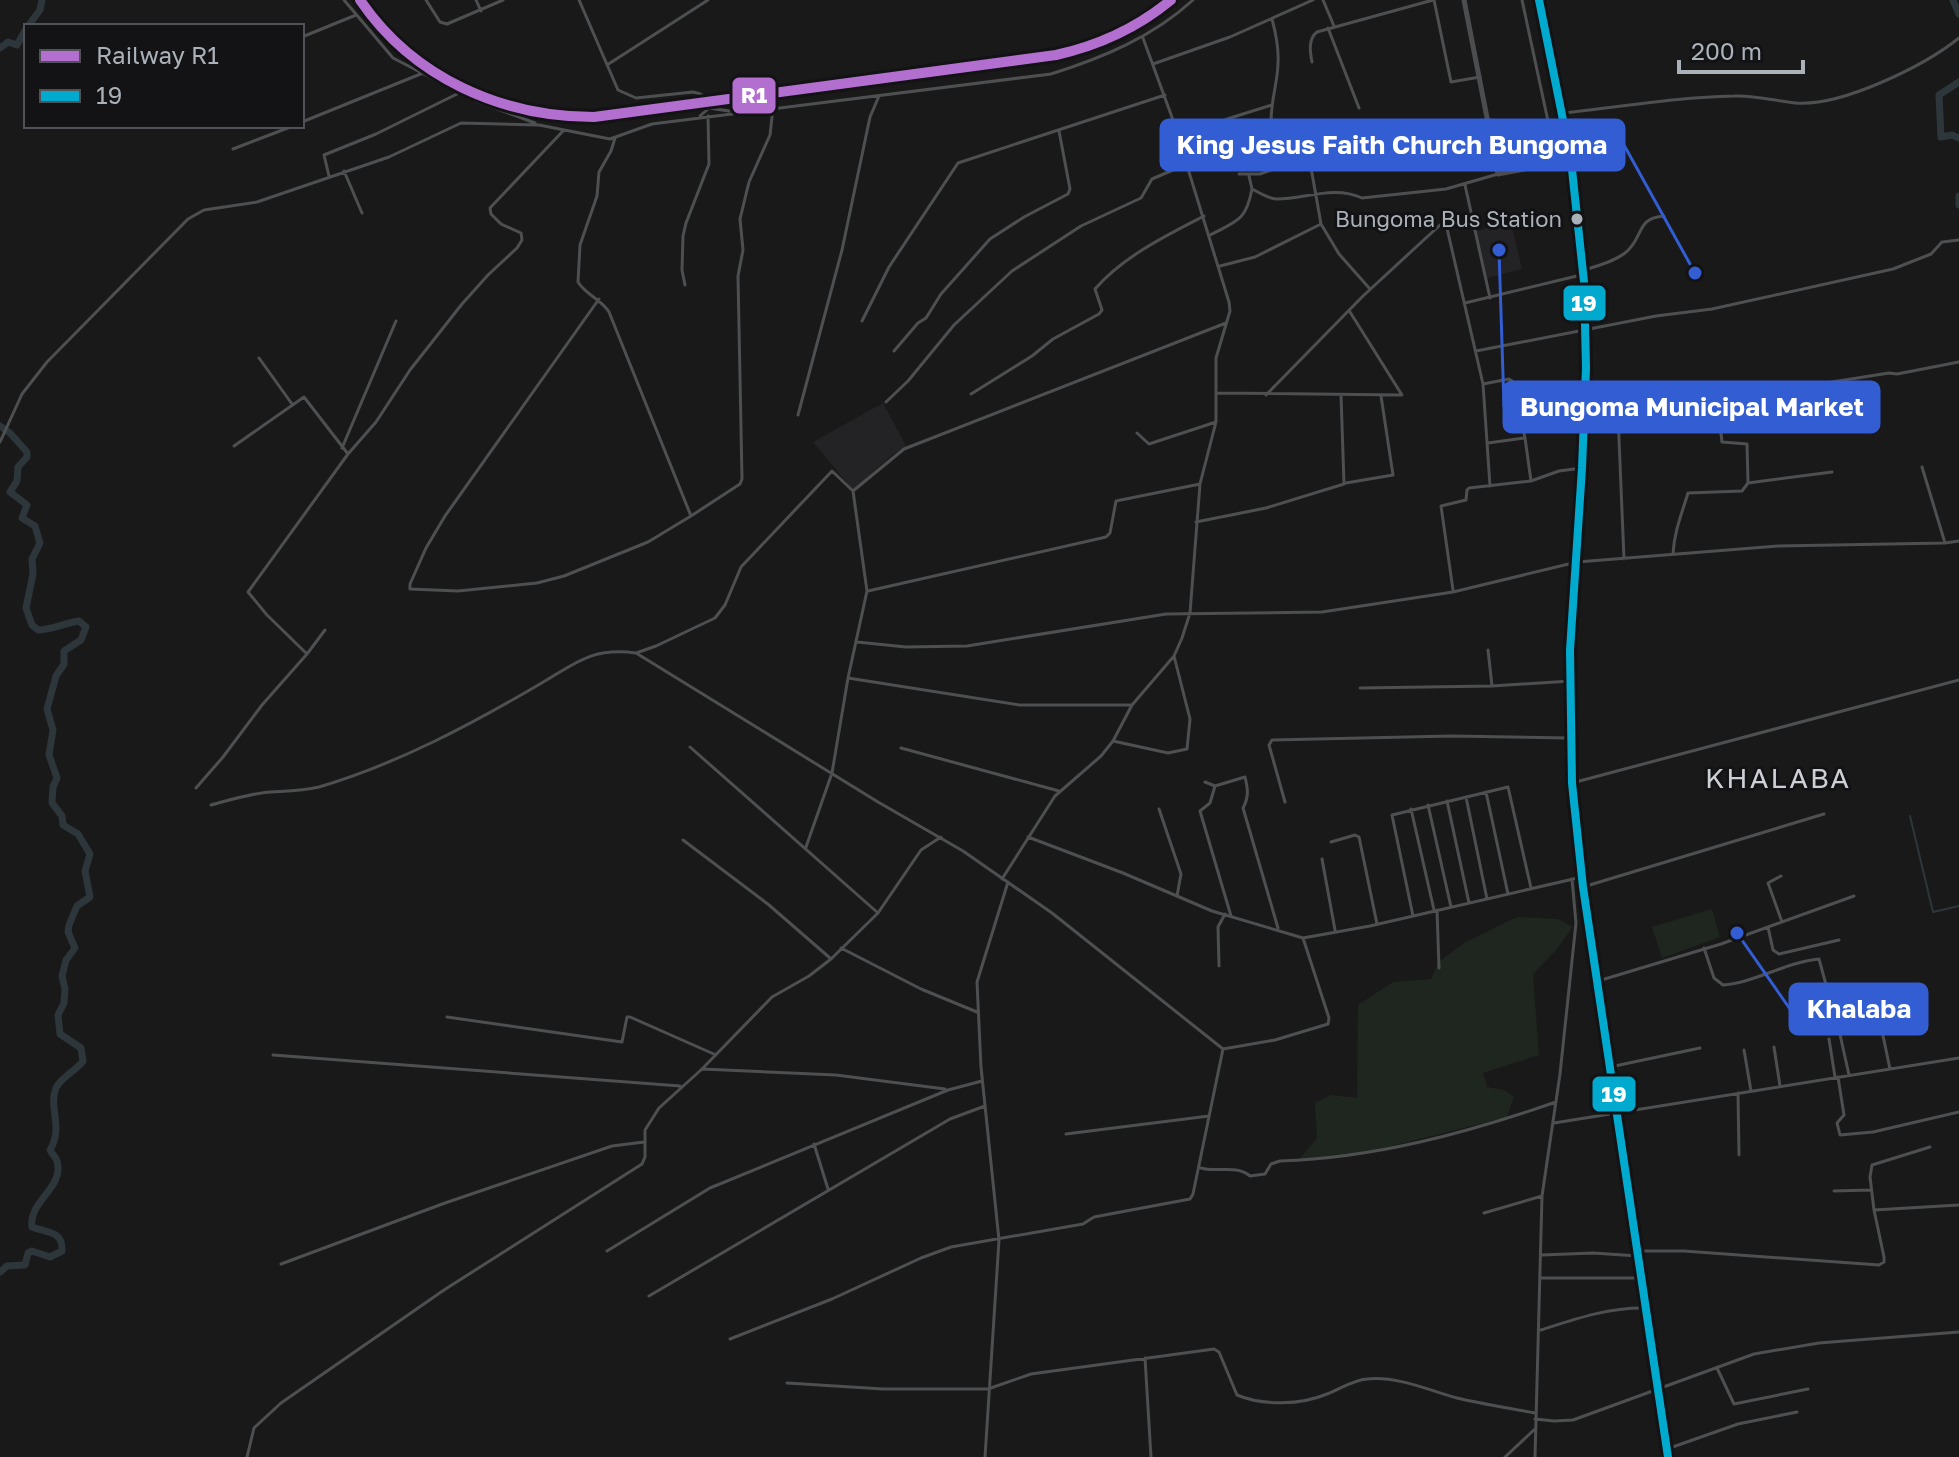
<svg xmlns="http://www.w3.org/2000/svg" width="1959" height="1457" font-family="'Golos Text',sans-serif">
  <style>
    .built { fill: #232325 }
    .green { fill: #1f261f }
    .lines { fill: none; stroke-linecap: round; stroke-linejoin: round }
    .stream { stroke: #2d363a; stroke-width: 2 }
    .river { stroke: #2d363a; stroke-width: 7 }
    .street { stroke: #4d4f51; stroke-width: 3 }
    .secondary { stroke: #4c4d4f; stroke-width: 5 }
    .primary { stroke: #4a4b4d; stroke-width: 6 }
    .bus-1-casing { stroke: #131315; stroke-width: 14 }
    .bus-1 { stroke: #00a9ce; stroke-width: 8 }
    .rail-1-casing { stroke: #131315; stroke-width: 16 }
    .rail-1 { stroke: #b36fd0; stroke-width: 10 }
    .bus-dot { fill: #abb1b9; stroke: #131315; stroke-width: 3 }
    .labels { text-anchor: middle; stroke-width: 6; stroke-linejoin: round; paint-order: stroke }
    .bus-label { font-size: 22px; fill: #abb1b9; stroke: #131315; text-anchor: end }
    .quarter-label { font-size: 28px; letter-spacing: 2px; fill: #ccd0d5; stroke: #131315 }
    .leader { fill: none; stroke: #325dd3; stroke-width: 3 }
    .callout-dot { fill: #325dd3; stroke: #131315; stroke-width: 3 }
    .callout { fill: #325dd3; stroke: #325dd3; stroke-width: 3 }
    .callout-label { font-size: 26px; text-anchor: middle; font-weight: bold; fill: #fff }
    .line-badge { stroke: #131315; stroke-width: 3 }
    .badge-label { font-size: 22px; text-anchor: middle; font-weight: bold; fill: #fff }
  </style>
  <rect width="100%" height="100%" fill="#191919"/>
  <path class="built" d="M1511 222 1522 269 1487 278 1476 231Z
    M883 403 906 446 892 455 853 490 813 442Z"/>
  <path class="green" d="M1712 909 1720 937 1662 958 1652 927Z
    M1517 917 1558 919 1573 927 1556 950 1533 974 1539 1055 1483 1073 1487 1087 1504 1090 1514 1097 1507 1117 1368 1152 1299 1160 1317 1138 1315 1103 1331 1095 1357 1098 1358 1005 1393 982 1431 979 1439 962 1464 943Z"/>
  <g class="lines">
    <path class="stream" d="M1910 816 1933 912 1959 906"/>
    <path class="river" d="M1953 0 1959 14
      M28 26 40 10 42 0
      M0 48 8 42 17 45 26 29
      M1959 82 1939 95 1941 137 1952 135 1959 138
      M1959 196V205
      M0 426 10 433 27 452V457L18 467 17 481 10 492 27 505 22 518 35 526 40 543 32 559 33 574 26 608 32 625 38 630C51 630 65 623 79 621L86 627 81 640 64 651V664L56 676 47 709 53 730 49 755 57 778 53 787 52 803 62 816 63 825 78 834 90 854 85 871 90 897 77 906 69 925 68 932 75 948 66 960 62 976 65 989 64 1003 58 1015 60 1034 81 1048 83 1061C76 1071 61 1077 56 1088 48 1108 64 1127 50 1150 52 1154 56 1157 57 1161 65 1188 28 1201 32 1227 47 1233 63 1230 62 1251L50 1257 32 1251 28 1253 25 1265 7 1266 0 1272"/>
    <path class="street" d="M344 0 393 58 476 101 535 123
      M426 0 440 22 447 24 503 0
      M476 0 481 11
      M579 0 618 90 636 98 693 92C704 94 707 97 709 108L700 116
      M1323 0 1334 26
      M1434 0 1451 82 1480 77
      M1522 0 1557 163
      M1272 19C1276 34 1279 48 1278 63 1278 94 1255 138 1292 158 1298 162 1304 160 1310 162L1321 224 1339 254 1370 289
      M1328 28 1359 108
      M302 37 356 15
      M1312 62C1310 52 1308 39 1317 32L1433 0
      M1153 64 1230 37 1313 0
      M607 65 708 0
      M709 108 729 111
      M1563 113C1620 107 1677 97 1734 96 1755 95 1775 101 1795 103 1841 107 1924 66 1959 38
      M302 122 423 73
      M1180 143 1227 119 1272 105
      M233 149 293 126
      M344 171 362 213
      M1239 174H1260L1297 161
      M329 176 324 155 376 134 459 93
      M1249 176 1252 189C1260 193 1269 199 1277 199 1305 199 1334 185 1362 198L1446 189 1498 174
      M1465 185 1490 298
      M1210 235C1237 221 1246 221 1252 189
      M1220 266 1255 257 1321 224
      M1584 270C1597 266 1613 262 1625 253 1644 239 1635 218 1664 216
      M685 285 682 270 683 236 686 223 709 164 708 116
      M599 299 445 516 426 548 410 584V589L458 591 537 583 564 576 648 542 691 516 609 312C601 299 586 295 578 282L580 245 597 196 599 172 611 151 615 138
      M1465 303 1581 275
      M862 321 889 267 958 163 1165 95
      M894 351 918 323 926 318 941 294 990 239 1024 217 1068 194 1070 189 1059 131
      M1476 351 1656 316 1712 309 1893 269 1931 254 1942 242 1959 240
      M259 358 292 404
      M1483 384 1509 379 1512 381 1525 438 1531 481
      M1217 393 1402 395 1350 312
      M971 394 1032 356 1053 339 1099 314 1102 310 1095 289C1124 256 1165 236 1204 216
      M1266 395 1363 296 1440 225 1446 224 1483 384 1490 486
      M1717 400 1722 442 1747 444 1748 483 1832 472
      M886 402 908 381 954 325 1012 271 1081 226 1141 198 1152 179 1187 164
      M798 415 842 250 870 117 879 96
      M1618 415 1624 559
      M1584 416 1717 400 1889 373 1897 374 1959 362
      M1137 433 1149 444 1216 422
      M0 442 22 394 47 362 188 219 204 210 257 202 389 157 461 123 539 125 610 139 652 124 1051 74C1102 58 1153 37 1193 0
      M1488 443 1524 438
      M234 446 304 397 348 454
      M342 448 396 321
      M1922 467 1945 543
      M1346 483 1393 475 1381 396
      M853 491 904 449 1226 323
      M691 516 740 484 742 479 738 276 743 250 740 219 749 182 770 135 773 108
      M1196 522 1266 508 1344 484 1341 395
      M1673 554C1674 532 1682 513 1688 493L1742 491 1748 483
      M1453 590 1441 506 1466 500 1467 490 1469 488 1531 481 1559 471 1582 468
      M868 591 1106 537 1110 533 1116 501 1200 484
      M857 642 906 647 967 646 1166 614 1322 612 1453 592 1577 562 1778 546 1945 543 1959 541
      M1488 650 1492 686 1571 681
      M636 653 656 646 715 618 725 605 741 567 832 471 853 491 867 591 848 678 832 773 806 847
      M307 654 325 630
      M848 678 1019 705H1132
      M1360 688 1492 686
      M1113 741 1168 753 1187 749 1190 719 1174 656
      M690 747 878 913
      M901 748 1059 791
      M1205 782 1215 786 1245 777C1248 789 1249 797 1243 808L1278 928
      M1572 783 1959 680
      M1215 786 1210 803 1200 811 1231 916
      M196 788 223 757 262 705 307 654 267 615 248 592 348 454 376 422 410 370 462 304 488 275 517 248 522 240 521 233 501 224 491 214 490 208 563 131
      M1486 792 1508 894
      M1466 797 1487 899
      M1447 801 1469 903
      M1285 802 1269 745 1272 740 1452 736 1569 738
      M211 805C230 800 251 793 271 792 288 791 302 791 319 787 397 764 470 725 540 684 576 663 592 647 636 653L878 802 963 851 1052 913 1223 1049 1275 1040 1328 1024 1329 1018 1303 938
      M1428 805 1451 907
      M1159 809 1181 874 1177 896
      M1411 809 1434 910
      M1028 837 1123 873 1212 911 1303 938 1370 926 1582 877
      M683 840 769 905 830 958
      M1331 842 1355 835 1359 837 1377 924
      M1322 859 1335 930
      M1781 876 1768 883 1782 922
      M1002 879 1055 796 1101 756 1113 741 1132 705 1174 656 1182 638 1190 613 1200 484 1216 422V358L1230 311 1229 302 1173 120 1143 38
      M1583 887 1824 814
      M1437 910 1439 968
      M1413 916 1392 815 1508 787 1531 888
      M1768 927 1773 950 1779 954 1839 940
      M841 948 921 989 977 1012
      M1704 948 1714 978 1723 985C1754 983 1786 962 1819 959L1828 992
      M1219 966 1218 927 1225 914
      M1598 981 1721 944 1854 896
      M1878 1012 1890 1069
      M447 1017 622 1042 627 1017H630L716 1055
      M1839 1030 1849 1075
      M1829 1039 1835 1077
      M1774 1047 1780 1086
      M1744 1050 1751 1091
      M273 1055 680 1086
      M1610 1067 1700 1048
      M702 1069 836 1075 945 1089
      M1838 1077 1844 1115 1837 1123 1840 1135 1873 1132 1959 1112
      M1738 1093 1739 1155
      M1554 1123 1959 1058
      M1066 1134 1209 1116
      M814 1144 828 1189
      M1201 1168C1217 1173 1236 1164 1250 1176L1265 1174 1271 1164 1280 1161C1375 1158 1466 1133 1556 1102
      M1834 1191 1871 1190
      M1874 1210 1870 1177 1872 1165 1930 1147
      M1484 1213 1542 1196
      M607 1251 710 1188 948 1090 982 1081
      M1638 1251H1684L1879 1265 1884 1262V1257L1874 1210 1959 1205
      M1542 1255 1593 1253 1638 1256
      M281 1264 445 1203 612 1146 644 1142
      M1541 1278H1641
      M649 1296 950 1119 985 1106
      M1541 1330C1575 1319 1610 1307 1646 1308
      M730 1339 832 1299 921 1258 951 1247 1083 1224 1094 1217 1190 1199 1193 1194 1223 1049
      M1145 1358 1151 1457
      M1717 1368 1734 1404 1808 1389
      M787 1383 883 1389H988L1031 1374 1214 1349 1219 1352 1237 1395C1263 1406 1301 1405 1327 1394 1340 1389 1353 1380 1367 1379 1398 1376 1428 1390 1457 1398 1482 1404 1509 1408 1535 1413
      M1535 1419 1554 1421 1573 1420 1754 1354 1819 1343 1959 1332
      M1667 1449 1738 1424 1797 1412
      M247 1457 254 1428 281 1403 444 1290 642 1164 645 1157V1130L659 1108 702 1069 772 997 809 976 831 959 878 913 921 850 941 837
      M985 1457 999 1240 981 1067 977 982 1008 882
      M1505 1457 1535 1429
      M1535 1457 1542 1196 1560 1074 1576 923 1572 879"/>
    <path class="secondary" d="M1464 0 1498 174 1571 160"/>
    <path class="primary" d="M1539 0 1571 160 1584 282 1586 368 1582 468 1570 650 1572 783 1583 887 1668 1457"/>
    <g class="bus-1-casing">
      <path id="bus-1" d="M1539 0 1571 160 1584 282 1586 368 1582 468 1570 650 1572 783 1583 887 1668 1457"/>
    </g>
    <use href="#bus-1" class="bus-1"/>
    <g class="rail-1-casing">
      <path id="rail-1" d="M360 0C413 78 502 117 594 117L1056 55C1097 46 1137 28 1171 0"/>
    </g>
    <use href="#rail-1" class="rail-1"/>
  </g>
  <circle class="bus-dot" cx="1577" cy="219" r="7"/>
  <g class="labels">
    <g class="bus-label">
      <text x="1562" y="227">Bungoma Bus Station</text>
    </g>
    <g class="quarter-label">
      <text x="1778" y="788">KHALABA</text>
    </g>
  </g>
  <path class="leader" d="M1695 273L1624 145M1499 250L1504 407M1737 933L1790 1009"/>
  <g class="callout-dot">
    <circle cx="1695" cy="273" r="8"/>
    <circle cx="1499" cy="250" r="8"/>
    <circle cx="1737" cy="933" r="8"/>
  </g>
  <g class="callout">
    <rect x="1161" y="120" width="463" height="50" rx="8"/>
    <rect x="1504" y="382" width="375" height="50" rx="8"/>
    <rect x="1790" y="984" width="137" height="50" rx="8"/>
  </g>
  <g class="callout-label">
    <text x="1392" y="154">King Jesus Faith Church Bungoma</text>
    <text x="1692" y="416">Bungoma Municipal Market</text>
    <text x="1859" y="1018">Khalaba</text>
  </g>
  <g class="line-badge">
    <rect x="731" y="76" width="46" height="39" rx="8" fill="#b36fd0"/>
    <rect x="1562" y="284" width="45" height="38" rx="8" fill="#00a9ce"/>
    <rect x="1591" y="1075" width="46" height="38" rx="8" fill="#00a9ce"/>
  </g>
  <g class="badge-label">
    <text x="754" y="103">R1</text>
    <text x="1584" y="311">19</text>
    <text x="1614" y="1102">19</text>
  </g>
  <rect x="24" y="24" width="280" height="104" fill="#131315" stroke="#505257" stroke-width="2"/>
  <rect x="40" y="50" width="40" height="12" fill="#b36fd0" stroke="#505257" stroke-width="2"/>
  <text x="96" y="64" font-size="24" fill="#abb1b9">Railway R1</text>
  <rect x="40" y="90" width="40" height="12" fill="#00a9ce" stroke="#505257" stroke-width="2"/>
  <text x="96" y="104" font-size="24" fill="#abb1b9">19</text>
  <path d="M1679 60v12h124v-12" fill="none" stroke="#abb1b9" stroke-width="4"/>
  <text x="1691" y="60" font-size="24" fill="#abb1b9" stroke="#131315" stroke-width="6" paint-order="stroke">200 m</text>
</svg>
